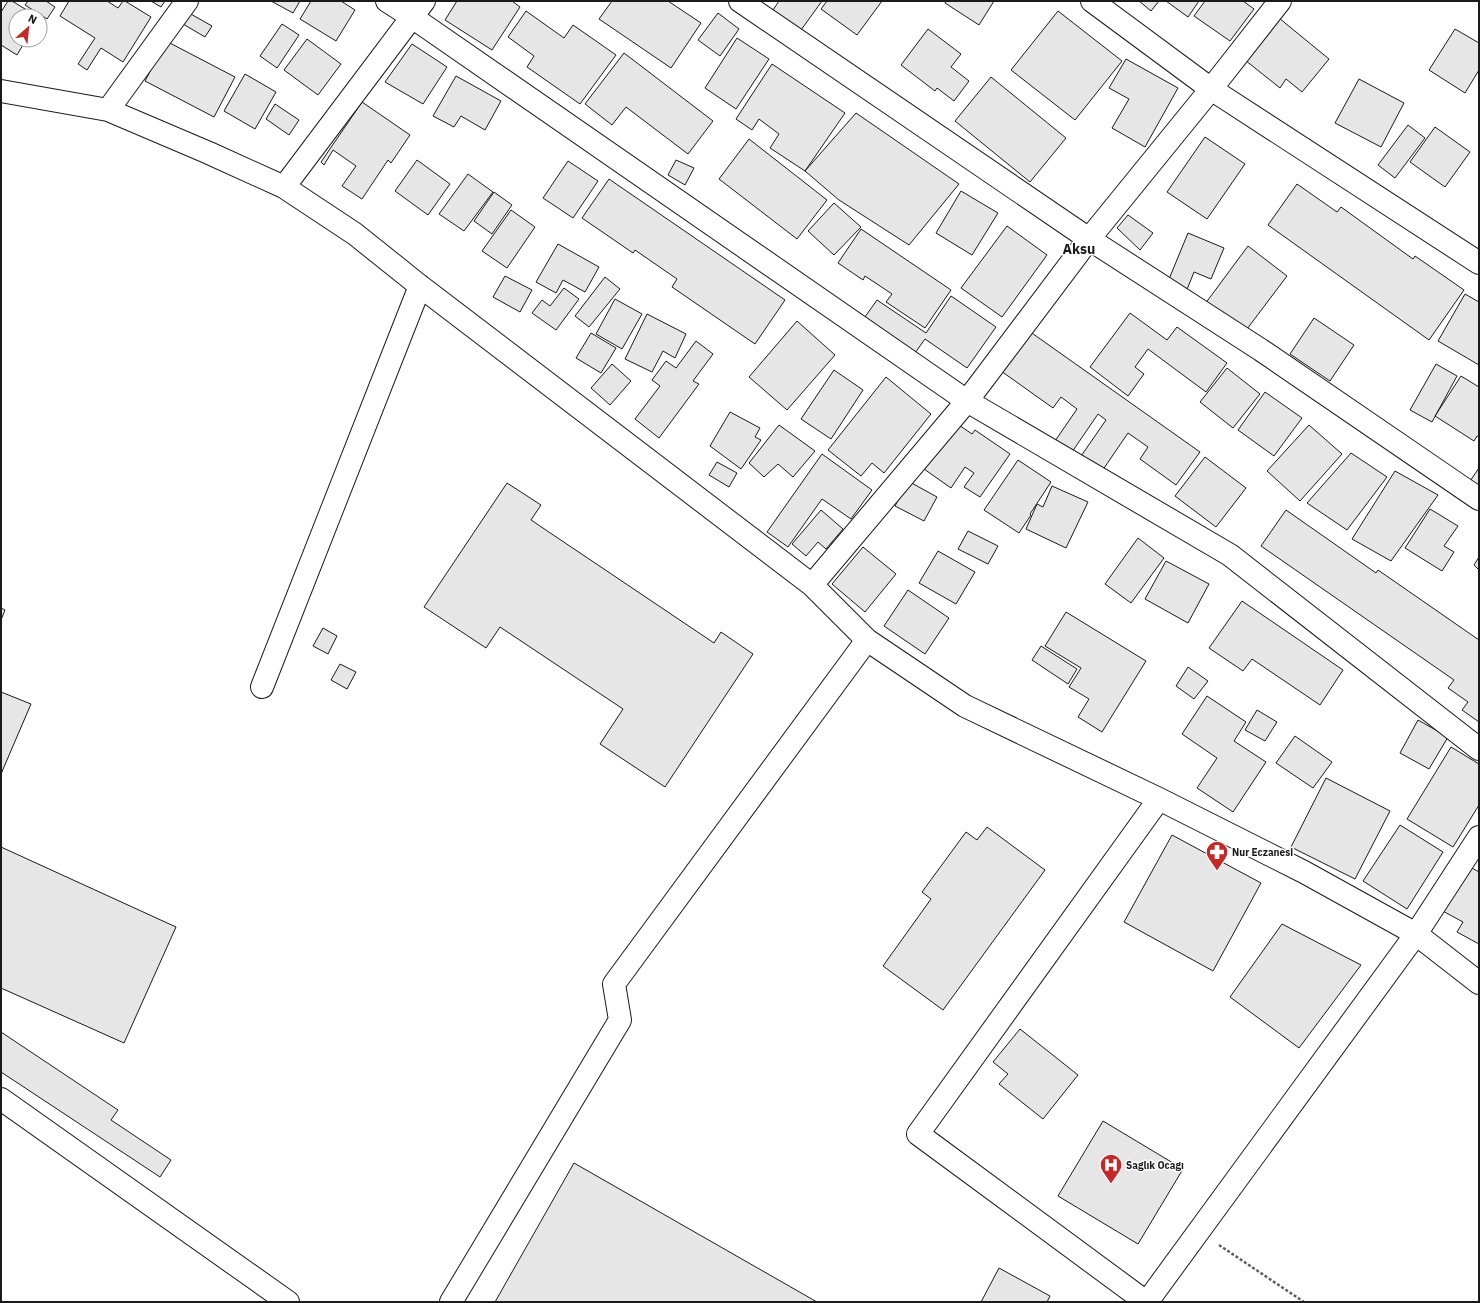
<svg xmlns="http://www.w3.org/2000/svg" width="1480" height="1303" font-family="'IBM Plex Sans',sans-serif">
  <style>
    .building { fill: #e6e6e6; stroke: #1a1a1a }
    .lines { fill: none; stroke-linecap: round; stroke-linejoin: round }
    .minor-casing { stroke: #1a1a1a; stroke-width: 24 }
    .path { stroke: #5f5f5f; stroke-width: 2.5; stroke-dasharray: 3 2; stroke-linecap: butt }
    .minor { stroke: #fff; stroke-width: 22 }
    .labels { text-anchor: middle; stroke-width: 3; stroke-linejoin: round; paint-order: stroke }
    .poi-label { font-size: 10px; font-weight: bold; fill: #1a1a1a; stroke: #fff; text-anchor: start }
    .district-label { font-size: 14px; font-weight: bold; fill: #1a1a1a; stroke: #fff }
  </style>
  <rect width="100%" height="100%" fill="#fff"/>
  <path class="building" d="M8 1H12L30 12 27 16H16V40H26L17 55 1 45V12Z
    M28 1H46L55 7 47 19 25 5Z
    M69 1H107L118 8 123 1H125L151 17 123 62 101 48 87 70 78 64 95 38 60 16Z
    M151 1H165L161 7Z
    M271 1H300L293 13Z
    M311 1H341L355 10 336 41 300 19Z
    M457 1H512L520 7 492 50 445 20Z
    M612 1H668L701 23 671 68 599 19Z
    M779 1H822L801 30 773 10Z
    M827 1H882L857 35 821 9Z
    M946 1H994L979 25 945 3Z
    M1139 1H1159L1151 11Z
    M1166 1H1199L1188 17Z
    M1205 1H1243L1254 9 1230 41 1194 16Z
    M526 11 564 38 573 25 616 55 580 104 527 67 534 56 508 37Z
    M1058 11 1122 61 1075 120 1011 70Z
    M189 13 212 26 205 37 183 24Z
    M718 13 739 29 720 56 698 40Z
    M1279 18 1329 59 1302 92 1286 79 1280 88 1245 60Z
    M282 24 299 35 277 68 260 56Z
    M928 29 961 54 951 67 969 81 954 101 937 88 935 91 901 65Z
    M1455 29 1479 43V70L1465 93 1429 70Z
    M737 38 769 59 736 109 705 88Z
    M307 39 341 64 318 95 284 70Z
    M166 41 235 77 214 117 145 81Z
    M412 44 447 67 423 104 385 82Z
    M624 53 713 121 688 154 626 107 612 125 585 104Z
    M1126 59 1178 88 1145 147 1112 128 1129 99 1109 88Z
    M772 64 845 113 805 171 770 148 779 134 759 119 752 130 736 119Z
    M245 74 276 92 255 129 224 111Z
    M456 76 501 101 485 130 461 116 454 127 433 116Z
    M991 77 1066 138 1030 182 955 121Z
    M1359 79 1404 103 1381 147 1335 123Z
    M362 102 410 135 391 163 388 160 362 199 342 186 356 166 333 150 324 165 321 162Z
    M275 104 299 120 289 135 266 119Z
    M856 113 959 184 909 245 839 200 805 171Z
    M1408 125 1425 138 1395 178 1378 165Z
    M1435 127 1470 152 1445 187 1410 162Z
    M1205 137 1245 164 1207 219 1167 192Z
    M749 139 827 200 797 239 719 179Z
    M417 160 450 184 428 215 395 191Z
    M676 160 694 168 685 185 668 175Z
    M568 161 598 181 573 218 543 198Z
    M468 174 493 192 464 231 439 214Z
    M609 179 785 300 755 344 672 287 677 279 635 250 633 253 582 218Z
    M1297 184 1337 212 1341 207 1413 259 1415 256 1464 290 1429 340 1268 225Z
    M961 191 998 213 972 255 936 233Z
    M494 192 512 205 492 234 474 221Z
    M834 203 861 227 834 255 808 231Z
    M511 210 535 227 507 268 482 251Z
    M1128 215 1153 233 1140 250 1117 228Z
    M1007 226 1047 255 1002 317 961 288Z
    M861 229 951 290 925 328 886 302 892 294 865 276 863 280 838 263Z
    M1188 233 1224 248 1211 279 1194 272 1186 292 1167 284Z
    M558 244 599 267 585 292 563 280 556 293 536 282Z
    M1248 246 1287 276 1244 333 1205 304Z
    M505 276 532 290 520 312 493 297Z
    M605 277 620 289 589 327 575 316Z
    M564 288 579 299 556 330 532 313 542 300 550 306Z
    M1465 294 1479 302V365L1438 341Z
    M951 296 996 327 967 368 925 339 910 360 860 324 877 300 926 333Z
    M615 299 642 314 622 349 596 334Z
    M1130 313 1167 340 1177 327 1227 363 1206 392 1148 349 1135 367 1144 374 1128 396 1090 367Z
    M647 314 686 334 675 358 663 351 652 372 625 359Z
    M1314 318 1354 345 1330 381 1290 354Z
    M797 321 835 355 787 410 749 377Z
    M1029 331 1200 452 1176 485 1140 459 1148 447 1128 433 1100 474 1079 459 1106 420 1098 414 1072 452 1055 441 1077 409 1061 397 1053 408 1001 371Z
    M591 333 616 348 601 373 576 358Z
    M696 341 713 354 693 381 699 384 659 438 635 419 660 386 652 380 666 361 676 368Z
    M612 364 631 381 610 405 591 388Z
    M1436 364 1457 376 1432 422 1410 410Z
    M1227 368 1260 394 1233 428 1200 402Z
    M834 370 863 390 831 439 801 419Z
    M1461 376 1479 387V437L1477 436 1474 441 1435 416Z
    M886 377 931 414 884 473 872 463 861 476 828 450Z
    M1265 392 1302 418 1274 456 1238 430Z
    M730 412 760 428 755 437 761 440 741 469 710 446Z
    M956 423 972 434 975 430 1010 454 980 497 964 487 974 473 965 467 951 488 924 469Z
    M779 425 815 451 793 477 778 464 764 477 749 463Z
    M1309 425 1342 454 1300 501 1267 471Z
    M1351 453 1387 477 1347 530 1307 503Z
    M822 454 872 490 851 519 822 499 788 547 767 532Z
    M1205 457 1246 488 1216 527 1175 496Z
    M1018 460 1051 482 1030 514 1031 515 1019 533 984 510Z
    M717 462 737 473 729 487 709 475Z
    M1479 468V487L1470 481Z
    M1395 471 1438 495 1391 561 1352 539Z
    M908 481 937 497 924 521 895 506Z
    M507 483 541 505 531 520 714 643 721 632 753 654 665 787 600 744 623 709 500 627 486 648 424 607Z
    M1052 486 1088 502 1066 548 1026 529 1037 504 1043 507Z
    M1430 509 1458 526 1444 546 1454 552 1442 571 1405 548Z
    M821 510 843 529 826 549 818 542 806 556 792 544Z
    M1286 510 1376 573 1378 570 1479 640V722L1462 710 1468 702 1448 688 1454 680 1261 546Z
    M968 531 998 546 988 564 958 549Z
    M1138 538 1164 558 1131 603 1105 584Z
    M863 547 896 574 865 612 832 584Z
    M938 551 975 572 956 604 919 583Z
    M1479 557V570L1474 565Z
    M1166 561 1209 584 1188 623 1145 599Z
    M908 590 949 618 925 654 884 626Z
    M1242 601 1343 670 1320 705 1252 659 1243 671 1209 648Z
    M1 608 5 610 1 620Z
    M1066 612 1146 661 1102 732 1078 717 1089 699 1069 687 1081 668 1045 646Z
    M323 628 337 636 328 654 313 646Z
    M1041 646 1077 669 1068 684 1032 660Z
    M340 664 356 672 347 689 331 680Z
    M1188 667 1208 681 1194 699 1176 686Z
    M1 692 31 704 1 774Z
    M1207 696 1246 722 1234 741 1266 762 1233 812 1197 788 1217 758 1182 734Z
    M1257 710 1277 722 1265 741 1245 730Z
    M1418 720 1448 737 1429 769 1400 753Z
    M1295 736 1332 762 1313 788 1276 763Z
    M1451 747 1479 764V805L1453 847 1407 819Z
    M1326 778 1390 811 1355 879 1291 847Z
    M1400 825 1443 852 1407 909 1363 881Z
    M987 827 1045 870 943 1010 883 966 931 899 922 892 966 832 977 840Z
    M1172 835 1261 883 1213 971 1124 922Z
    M1 847 176 927 124 1043 1 988Z
    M1465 864 1479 872V944L1457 932 1463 922 1439 909Z
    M1282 924 1361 965 1299 1048 1230 997Z
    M1020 1029 1078 1075 1043 1119 999 1084 1008 1074 993 1062Z
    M1 1032 118 1110 111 1120 171 1160 160 1177 1 1072Z
    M1103 1121 1183 1169 1138 1244 1058 1196Z
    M574 1163 817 1302H495Z
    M999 1268 1050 1296 1047 1302H981Z"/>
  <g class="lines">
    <g class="minor-casing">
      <path id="minor" d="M387 1 412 17 967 401 1230 555 1479 749
        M740 1 1089 239 1261 350 1479 499
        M1092 1 1211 89 1479 263
        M1 91 108 110 209 153 284 187 355 234 420 286 812 585 867 640 965 706 1159 799 1304 872 1416 934 1479 983
        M108 110 187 1
        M284 187 424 1
        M812 585 967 401 1089 239 1211 89 1280 1
        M262 687 420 286
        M1 1099 288 1302
        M451 1302 620 1020 614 984 867 640
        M1146 1302 918 1134 1159 799
        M1147 1302 1416 934 1479 837"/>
    </g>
    <path class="path" d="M1219 1245 1304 1302"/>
    <use href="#minor" class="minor"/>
  </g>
  <defs>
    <g id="pharmacy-pin" transform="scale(1.15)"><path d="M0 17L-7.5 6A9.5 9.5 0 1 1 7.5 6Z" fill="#c62828" stroke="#fff"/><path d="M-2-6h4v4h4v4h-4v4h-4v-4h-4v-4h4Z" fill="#fff"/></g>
    <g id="hospital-pin" transform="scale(1.15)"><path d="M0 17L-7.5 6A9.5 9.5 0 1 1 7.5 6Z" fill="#c62828" stroke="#fff"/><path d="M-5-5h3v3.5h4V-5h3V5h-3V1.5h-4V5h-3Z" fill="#fff"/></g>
  </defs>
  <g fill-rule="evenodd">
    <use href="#pharmacy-pin" x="1217" y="852"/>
    <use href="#hospital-pin" x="1111" y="1165"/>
  </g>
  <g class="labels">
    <g class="poi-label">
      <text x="1232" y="856">Nur Eczanesi</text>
      <text x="1126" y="1169">Saglık Ocagı</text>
    </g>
    <g class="district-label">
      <text x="1079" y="254">Aksu</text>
    </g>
  </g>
  <rect width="1480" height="1303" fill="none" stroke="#1a1a1a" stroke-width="4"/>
  <g transform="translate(28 28) rotate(27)"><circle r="19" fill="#ffffff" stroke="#a3a3a3"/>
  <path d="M0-3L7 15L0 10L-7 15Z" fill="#c62828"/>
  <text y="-6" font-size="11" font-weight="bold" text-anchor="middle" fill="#1a1a1a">N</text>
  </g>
</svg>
